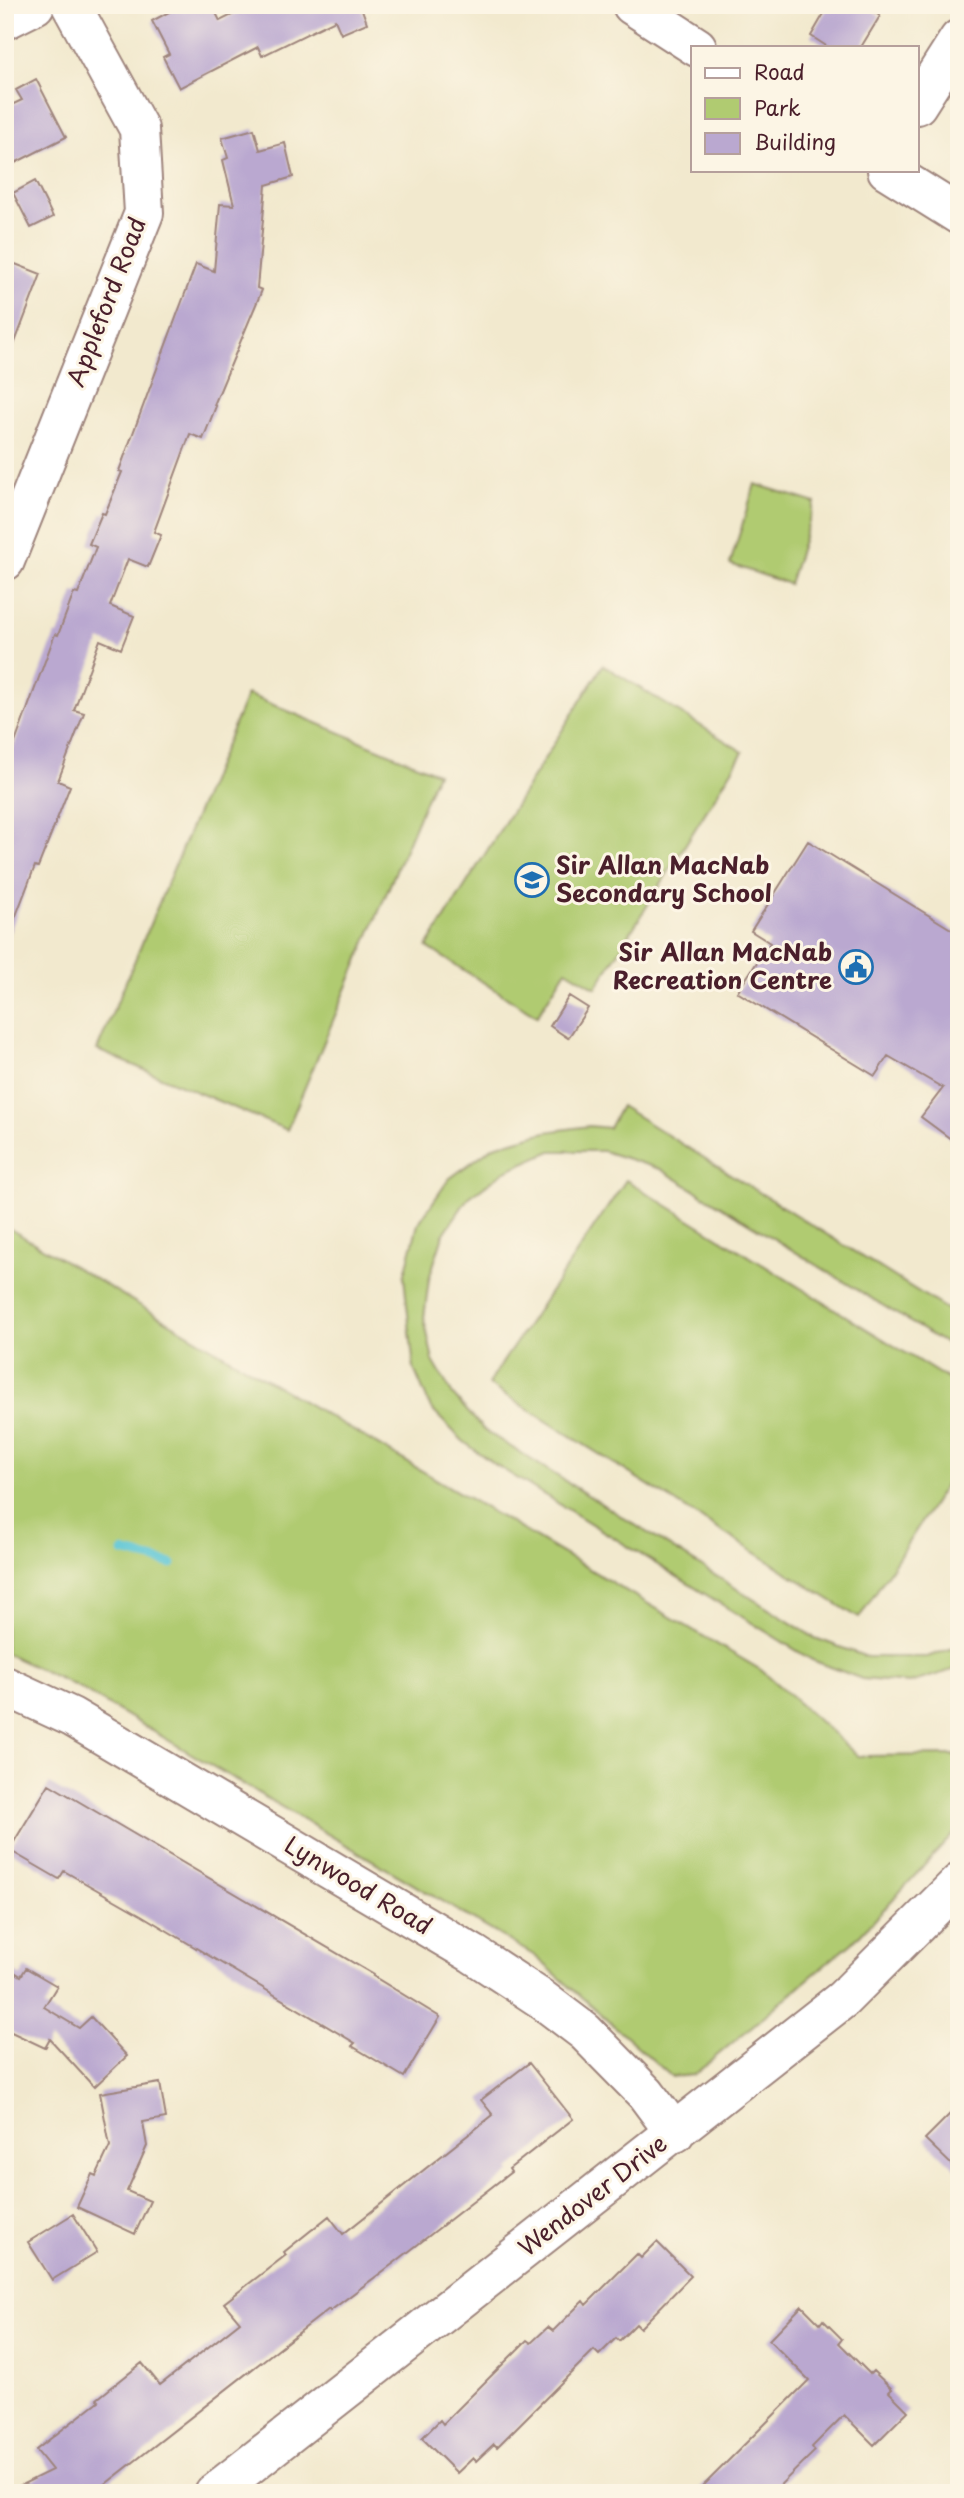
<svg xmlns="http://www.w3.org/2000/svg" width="964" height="2498" font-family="'Playpen Sans',sans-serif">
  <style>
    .green { fill: #b0cb71; stroke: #7d754e; stroke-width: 2 }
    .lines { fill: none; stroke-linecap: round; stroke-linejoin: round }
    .stream { stroke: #5bc6d5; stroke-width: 9 }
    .building { fill: #baa8d0 }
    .minor-casing { stroke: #9e847c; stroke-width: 42 }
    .minor { stroke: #fff; stroke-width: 38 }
    .labels { text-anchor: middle; stroke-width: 6; stroke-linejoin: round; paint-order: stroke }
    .street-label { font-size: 24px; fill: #4a1f2b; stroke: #fcf5e5 }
    .poi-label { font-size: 24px; font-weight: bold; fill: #4a1f2b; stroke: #fcf5e5; text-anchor: start }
  </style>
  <rect width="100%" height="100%" fill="#fcf5e5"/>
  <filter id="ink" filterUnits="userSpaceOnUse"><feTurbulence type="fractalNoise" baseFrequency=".0143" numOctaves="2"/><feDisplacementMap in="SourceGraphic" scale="14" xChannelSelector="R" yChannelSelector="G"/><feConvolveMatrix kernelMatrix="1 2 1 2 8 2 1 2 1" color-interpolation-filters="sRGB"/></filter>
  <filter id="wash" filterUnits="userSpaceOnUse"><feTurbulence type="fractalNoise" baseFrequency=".00686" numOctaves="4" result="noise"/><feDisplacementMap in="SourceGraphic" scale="28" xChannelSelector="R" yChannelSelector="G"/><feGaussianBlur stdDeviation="1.57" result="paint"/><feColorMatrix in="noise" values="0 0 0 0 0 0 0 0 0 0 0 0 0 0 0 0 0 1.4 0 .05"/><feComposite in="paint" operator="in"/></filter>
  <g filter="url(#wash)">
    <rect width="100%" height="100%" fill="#f2e9ce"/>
    <path class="green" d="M755 484 815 503 789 584 730 564Z
      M603 665 743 752 596 988 566 970 537 1016 427 947Z
      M247 694 437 773 287 1130 97 1050Z
      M621 1106 959 1317V1352L660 1169 603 1151H551L505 1171 468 1198 443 1235 429 1279 424 1318 433 1361 453 1395 484 1430 815 1638 867 1657H927L959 1646V1668L910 1683 862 1679 812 1660 491 1462 463 1441 431 1409 414 1369 404 1277 418 1224 449 1179 494 1146 546 1132 589 1126 609 1128Z
      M626 1180 959 1386V1464L859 1618 488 1384Z
      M5 1226 761 1670 858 1756 959 1755V1828L857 1938 694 2075 672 2077 535 1956 76 1686 5 1653Z"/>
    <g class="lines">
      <path class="stream" d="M123 1552 172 1564"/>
    </g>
    <g id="blocks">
      <path class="building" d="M182 5H212L220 21 252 5H364L361 7 367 23 341 34 335 20 262 56 258 47 179 88 163 57 169 54 152 21Z
        M829 5H863L880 16 861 47H828L811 36Z
        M36 79 66 137 5 168V108L22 100 16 90Z
        M254 129 260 150 285 143 293 177 266 185 257 288 262 290 214 405 216 406 203 439 190 434 154 532 161 535 148 567 128 559 110 606 134 616 121 649 100 640 74 710 84 713 58 781 70 786 38 867 35 866 7 939H5V745L13 748 55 634 58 635 74 593 78 594 96 547 89 544 102 513 105 514 122 472 119 471 196 264 214 271 220 204 234 205 223 160 228 158 222 138Z
        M35 181 53 217 31 228 13 193Z
        M5 260 41 274 7 363 5 362Z
        M808 841 959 934V1145L921 1117 943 1088 888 1056 875 1076 737 992 770 943 751 931Z
        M569 996 588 1008 568 1038 550 1026Z
        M49 1784 374 1975 373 1976 440 2017 404 2077 352 2046 355 2043 141 1915 64 1871 59 1879 9 1850Z
        M5 1966 21 1976 26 1968 57 1986 44 2007 79 2028 91 2017 127 2056 94 2087 50 2039 45 2048 5 2029Z
        M529 2063 573 2119 509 2169 511 2172 394 2263 330 2311 329 2309 94 2493H5L52 2470 36 2450 99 2401 97 2399 142 2363 160 2385 240 2322 224 2303 286 2255 284 2252 329 2216 343 2234 493 2115 481 2100Z
        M160 2083 166 2118 143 2122 147 2146 127 2191 150 2201 135 2234 77 2207 92 2174 96 2176 110 2146 100 2093Z
        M959 2105V2172L925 2139Z
        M73 2214 97 2252 52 2280 28 2242Z
        M657 2242 691 2276 640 2328 636 2324 619 2341 616 2338 599 2355 594 2350 497 2447 494 2444 476 2461 473 2458 457 2473 422 2438 440 2420 443 2424 527 2340 531 2343 548 2327 553 2331 583 2301 586 2305 637 2254 641 2258Z
        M802 2306 820 2324 823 2320 842 2339 839 2343 870 2374 873 2371 892 2389 889 2392 908 2411 874 2445 844 2415 812 2447 815 2451 772 2493H696L809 2380 769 2340Z"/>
    </g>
  </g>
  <g filter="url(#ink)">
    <use href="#blocks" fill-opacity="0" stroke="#9e847c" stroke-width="2"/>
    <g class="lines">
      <g class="minor-casing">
        <path id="minor" d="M632 5 697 47
          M5 20 35 5
          M917 105 959 39
          M887 170 959 215
          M5 561 144 213 139 129 71 5
          M5 1686 72 1717 473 1954 540 1998 585 2032 646 2094 675 2133
          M214 2493 843 1999 959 1883"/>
      </g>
      <use href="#minor" class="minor"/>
    </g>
  </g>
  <defs>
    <g id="school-ring" transform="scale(1.75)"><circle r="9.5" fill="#fcf5e5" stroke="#1f6fb2" stroke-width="1.5"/><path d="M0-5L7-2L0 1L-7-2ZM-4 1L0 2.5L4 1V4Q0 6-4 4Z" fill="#1f6fb2"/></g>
    <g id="civic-ring" transform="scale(1.75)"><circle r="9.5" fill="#fcf5e5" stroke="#1f6fb2" stroke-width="1.5"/><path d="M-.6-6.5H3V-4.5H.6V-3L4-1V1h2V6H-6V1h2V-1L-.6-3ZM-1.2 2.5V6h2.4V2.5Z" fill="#1f6fb2"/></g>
  </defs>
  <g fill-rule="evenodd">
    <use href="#school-ring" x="532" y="880"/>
    <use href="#civic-ring" x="856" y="967"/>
  </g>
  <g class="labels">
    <g class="street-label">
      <text transform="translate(107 302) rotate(-69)" y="8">Appleford Road</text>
      <text transform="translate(358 1886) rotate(31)" y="8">Lynwood Road</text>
      <text transform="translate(593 2196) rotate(-38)" y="8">Wendover Drive</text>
    </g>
    <g class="poi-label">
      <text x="556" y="874">Sir Allan MacNab<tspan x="556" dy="28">Secondary School</tspan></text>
      <text x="832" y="961" text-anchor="end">Sir Allan MacNab<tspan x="832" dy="28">Recreation Centre</tspan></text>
    </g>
  </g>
  <rect width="964" height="2498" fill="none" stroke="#fcf5e5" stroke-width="28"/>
  <rect x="691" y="46" width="228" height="126" fill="#fcf5e5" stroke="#b59f9b" stroke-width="2"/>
  <rect x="705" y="68" width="35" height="10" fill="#ffffff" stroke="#b59f9b" stroke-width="2"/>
  <text x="754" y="80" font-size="21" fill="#4a1f2b">Road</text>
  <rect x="705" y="98" width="35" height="21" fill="#b0cb71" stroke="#b59f9b" stroke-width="2"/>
  <text x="754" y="116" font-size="21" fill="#4a1f2b">Park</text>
  <rect x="705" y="133" width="35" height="21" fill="#baa8d0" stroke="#b59f9b" stroke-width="2"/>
  <text x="754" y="150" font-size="21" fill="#4a1f2b">Building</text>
</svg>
